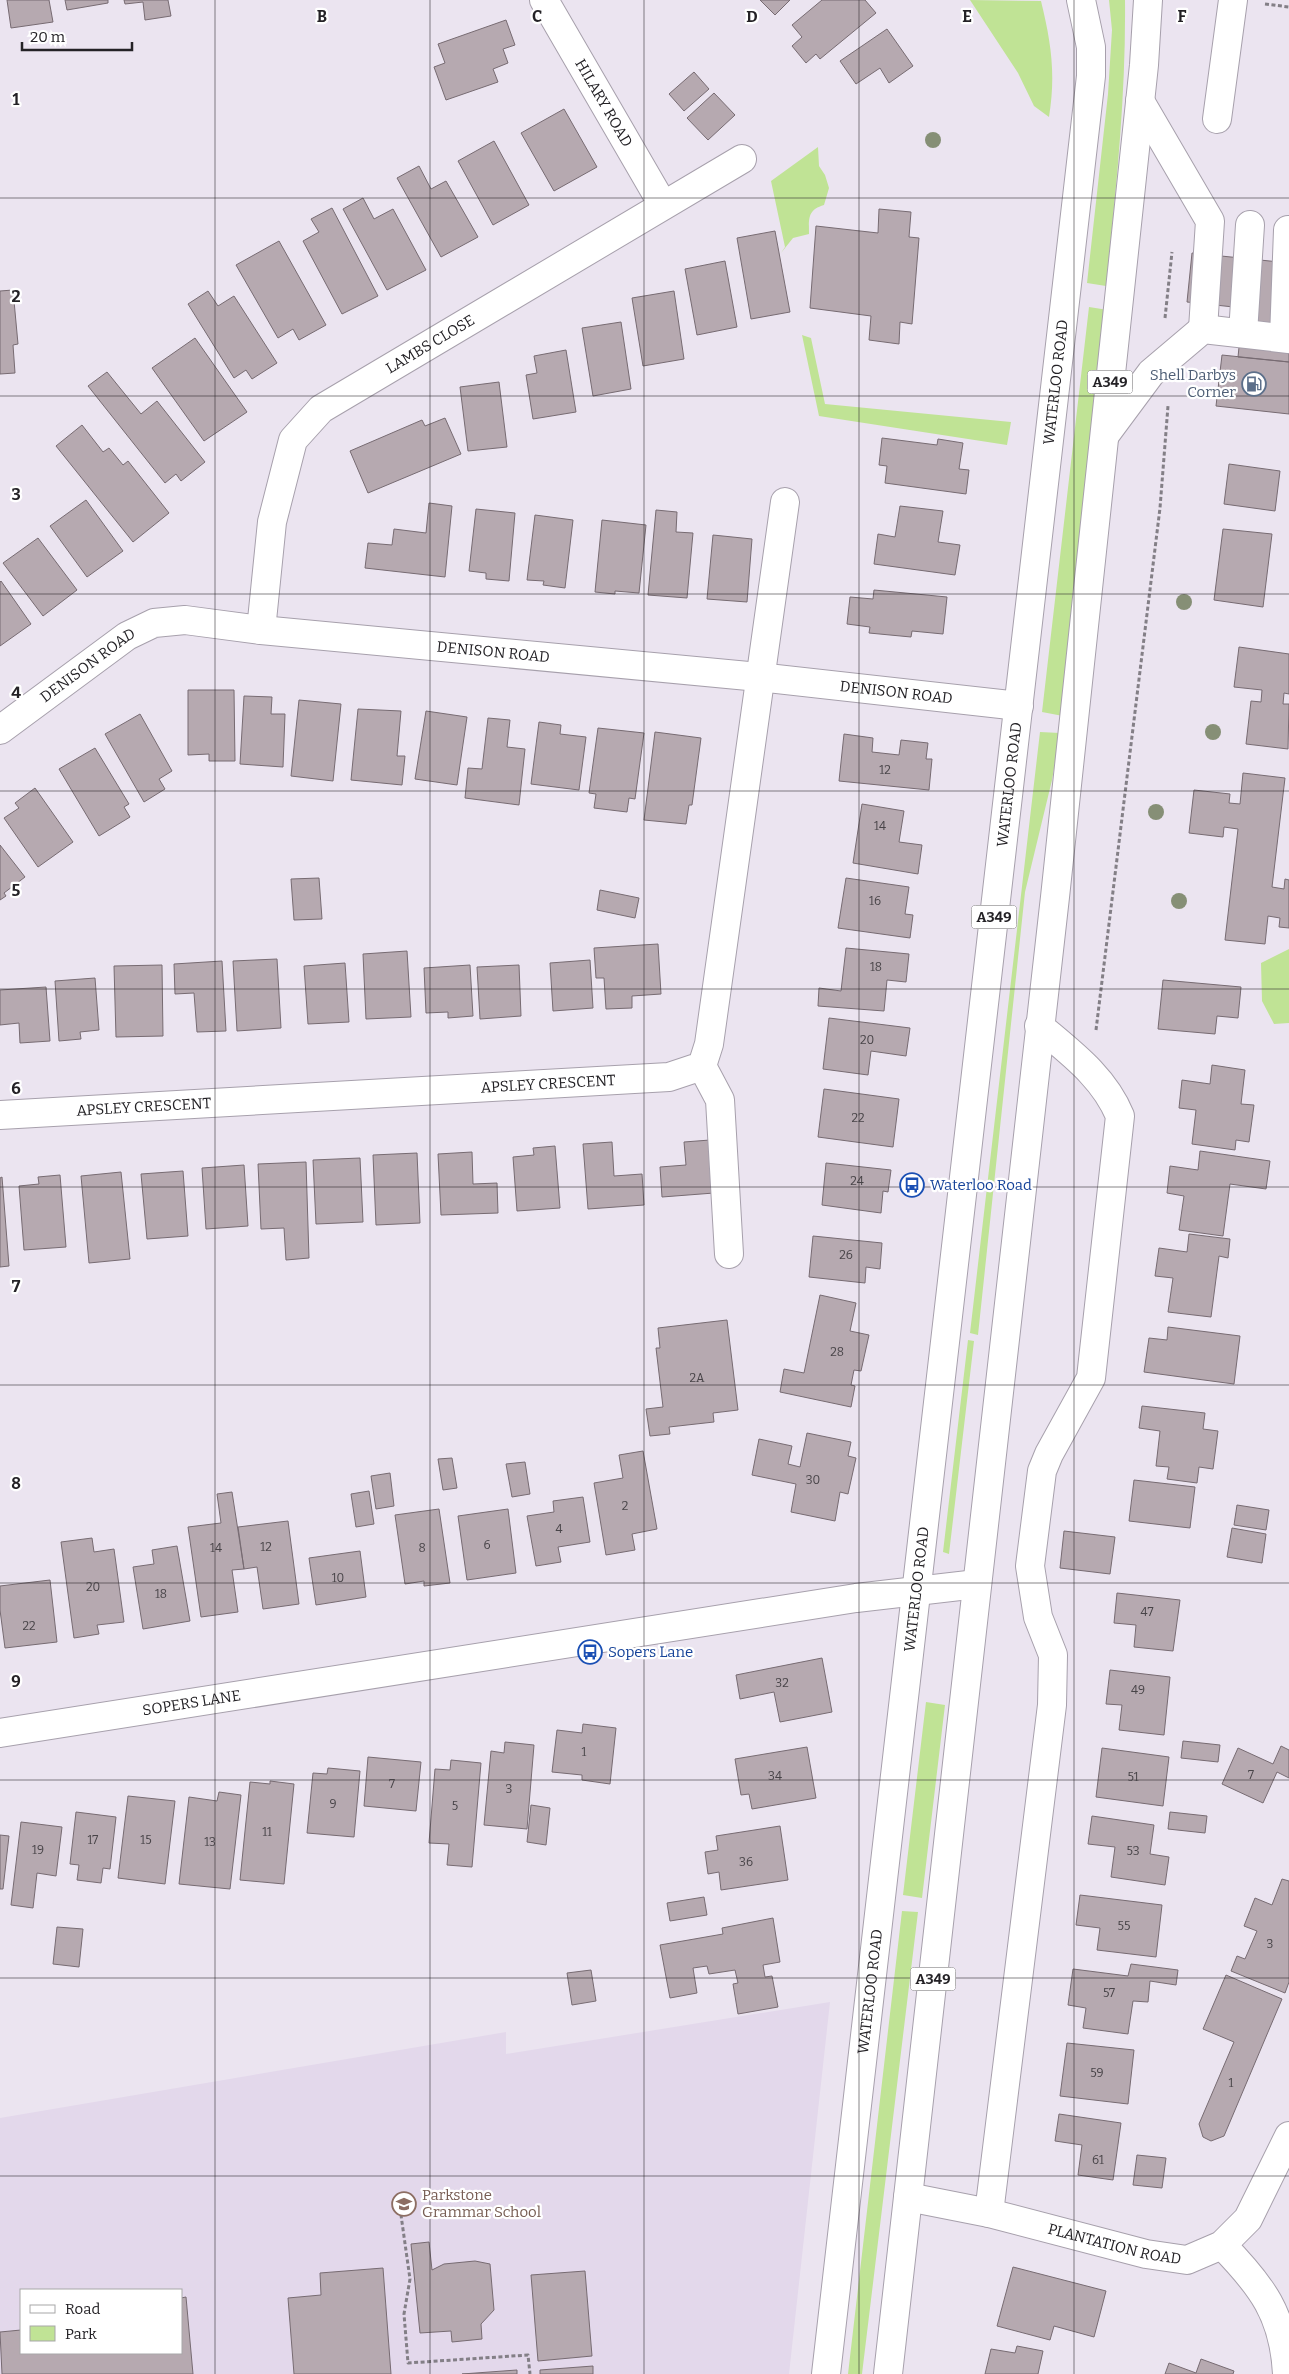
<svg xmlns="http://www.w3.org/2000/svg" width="1289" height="2374" font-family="Bitter,serif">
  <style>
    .built { fill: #e3d8eb; fill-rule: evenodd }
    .green { fill: #c0e395 }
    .building { fill: #b6a9b0; stroke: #776b72 }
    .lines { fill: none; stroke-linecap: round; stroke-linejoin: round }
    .minor-casing { stroke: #a7a0ac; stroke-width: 30 }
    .major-casing { stroke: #a7a0ac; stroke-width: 30 }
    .path { stroke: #837f86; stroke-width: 3; stroke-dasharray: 4 2.5; stroke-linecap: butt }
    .minor { stroke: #fff; stroke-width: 28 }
    .major { stroke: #fff; stroke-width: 28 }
    .tree { fill: #868f76 }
    .grid { fill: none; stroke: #242226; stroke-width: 1; stroke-opacity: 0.55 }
    .labels { text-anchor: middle; stroke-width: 4.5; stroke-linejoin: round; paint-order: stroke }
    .number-label { font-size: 12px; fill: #484448 }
    .shield { fill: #fff; stroke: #666467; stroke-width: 1 }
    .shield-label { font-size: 14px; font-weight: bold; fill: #242226 }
    .street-label { font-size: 15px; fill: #242226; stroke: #fff }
    .service-label { font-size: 15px; fill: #4e5e75; stroke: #fff; text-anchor: end }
    .transit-label { font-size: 15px; fill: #164399; stroke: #fff; text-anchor: start }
    .education-label { font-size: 15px; fill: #785e54; stroke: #fff; text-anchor: start }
    .grid-label { font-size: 16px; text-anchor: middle; font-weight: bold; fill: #242226; stroke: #fff; stroke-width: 4.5; stroke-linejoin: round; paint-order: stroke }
  </style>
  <rect width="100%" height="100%" fill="#ebe4f0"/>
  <path class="built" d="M830 2002 789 2374H0V2118L506 2032V2054ZM21 2290H181V2353H21Z"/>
  <path class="green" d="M970 0 1041 1C1051 42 1056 74 1049 117L1034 106 1018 73Z
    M1109 0H1125C1126 96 1116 191 1106 286L1087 283 1108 94 1112 30Z
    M818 147 819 166 825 175 829 188 824 205C807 210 809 219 809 234L793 238 781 253 785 247 771 181Z
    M1089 307 1108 310 1063 716 1042 712Z
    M802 335 811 338 825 404 1011 422 1007 445 819 416Z
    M1040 732 1060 733 1052 780 1025 892 978 1335 970 1333Z
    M1289 949V1023L1274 1024 1262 1001 1261 963Z
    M968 1340 974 1341 949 1554 943 1552Z
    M926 1702 945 1705 922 1898 903 1895Z
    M902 1911 918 1912 862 2374H848Z"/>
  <path class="building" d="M7 0H49L53 22 11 28Z
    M65 0H108V3L67 10Z
    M124 0H168L171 16 145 20 143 2 125 4Z
    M760 0H790L775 15Z
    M822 0H865L876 13 820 59 816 54 806 63 792 46 802 37 792 25Z
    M506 20 515 45 503 49 508 63 493 69 498 82 446 100 434 67 445 63 438 44Z
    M887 29 913 66 889 83 880 68 856 84 840 61Z
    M694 72 709 89 684 111 669 94Z
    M714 93 735 115 708 140 687 118Z
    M564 109 597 167 554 191 521 133Z
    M494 141 529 205 493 225 458 161Z
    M419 166 431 189 446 181 478 237 441 257 397 178Z
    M363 198 374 219 393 209 426 270 387 290 343 209Z
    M332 208 378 296 342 314 303 241 319 232 311 219Z
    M879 209 911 212 909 237 919 238 912 324 900 322 899 344 869 340 871 316 810 308 816 226 878 233Z
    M775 231 790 312 751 319 737 238Z
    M279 241 326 325 299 340 293 329 278 338 236 265Z
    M1192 253 1289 263V362L1238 357 1243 308 1187 302Z
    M725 261 737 327 697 335 685 269Z
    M13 290 18 344 13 345 15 373 0 374V291Z
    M208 291 218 306 234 296 277 363 252 379 246 370 234 378 188 304Z
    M674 291 684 359 643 366 632 298Z
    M621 322 631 389 593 396 582 328Z
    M195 338 247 412 204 441 152 368Z
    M566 350 576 412 533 419 526 375 537 373 534 356Z
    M1222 355 1289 362V414L1216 406Z
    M107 372 141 414 157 401 205 462 181 481 176 474 165 483 88 386Z
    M499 382 507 447 468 451 460 387Z
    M445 418 461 454 368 493 350 451 422 420 425 426Z
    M82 425 103 452 109 448 123 465 128 461 169 513 133 542 56 446Z
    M882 438 937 445 938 439 963 443 959 469 969 470 966 494 885 483 887 466 879 465Z
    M1229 464 1280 471 1275 511 1224 504Z
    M86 500 123 551 87 577 50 526Z
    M429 503 452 506 445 577 365 568 368 543 392 545 394 529 426 533Z
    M900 506 943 511 938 542 960 545 955 575 874 564 878 534 895 537Z
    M476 509 515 513 509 581 486 579V573L469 571Z
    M656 510 677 512 676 532 693 533 687 598 648 595Z
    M535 515 573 520 565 588 543 585 544 581 527 580Z
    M602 520 646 525 639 593 615 591V594L595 592Z
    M1223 529 1272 534 1263 607 1214 600Z
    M713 535 752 539 747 602 707 599Z
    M38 538 77 590 43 616 3 563Z
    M1 581 31 624 0 646V582Z
    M874 590 947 597 943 634 912 631 911 637 869 633 870 627 847 624 850 597 873 599Z
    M1239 647 1289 654V694L1284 693 1283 704H1289L1288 749 1246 744 1251 701 1261 702 1262 690 1234 687Z
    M188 690H234L235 761H209V754L188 755Z
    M244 696 272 697 271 714H285L283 767 240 764Z
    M299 700 341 704 333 781 291 776Z
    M358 709 401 711 397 756H405L402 785 351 780Z
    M426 711 467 717 457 785 415 779Z
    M140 714 172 771 159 779 165 789 144 802 105 734Z
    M488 718 510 720 507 747 525 749 519 805 465 798 468 768 482 769Z
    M539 722 561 725 560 734 586 737 579 790 531 784Z
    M598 728 644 733 635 799 629 798 627 812 594 808 596 794 589 793Z
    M655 732 701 738 692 805H689L686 824 644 820Z
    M844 734 873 738 872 752 899 755 901 740 928 743 926 759H932L929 790 839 781Z
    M95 748 129 804 124 807 130 817 99 836 59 769Z
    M1243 773 1285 778 1272 887 1284 889 1285 879 1289 880V928L1279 927 1280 918 1268 916 1265 944 1225 940 1238 829 1224 827 1223 837 1189 833 1194 790 1230 794 1229 803 1240 804Z
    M35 788 73 842 38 867 4 818 19 808 15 803Z
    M862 804 904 811 899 842 922 845 918 874 853 863Z
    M0 845 25 877 4 893 6 896 0 900Z
    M319 878 322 919 294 920 291 879Z
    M846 878 909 887 905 914 913 915 910 938 838 928Z
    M600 890 639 898 635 918 597 910Z
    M658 944 661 994 632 996V1008L606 1009 604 978H596L594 948Z
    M846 948 909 954 906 982 887 980 884 1011 818 1006 819 988 841 991Z
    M407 951 411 1017 366 1019 363 954Z
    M277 959 281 1028 237 1031 233 961Z
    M590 960 593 1008 553 1011 550 963Z
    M222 961 226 1031 197 1032 194 993 175 994 174 964Z
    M345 963 349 1022 308 1024 304 966Z
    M162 965 163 1036 116 1037 114 966Z
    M470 965 473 1016 448 1018V1012L426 1013 424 968Z
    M519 965 521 1016 480 1019 477 967Z
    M95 978 99 1030 80 1032 81 1039 59 1041 55 981Z
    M1163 980 1241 987 1238 1018 1217 1016 1215 1034 1158 1029Z
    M46 987 50 1041 20 1043 19 1023 0 1025V990Z
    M829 1018 910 1028 906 1056 871 1051 868 1075 823 1069Z
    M1212 1065 1245 1070 1241 1104 1254 1105 1249 1142 1236 1140 1235 1150 1192 1144 1196 1110 1179 1108 1182 1080 1210 1084Z
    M824 1089 899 1099 893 1147 818 1137Z
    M710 1140 714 1193 662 1197 660 1167 686 1165 684 1142Z
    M612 1142 614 1176 642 1174 644 1205 588 1209 583 1144Z
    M555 1146 560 1208 517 1211 513 1157 534 1155 533 1148Z
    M1200 1151 1270 1161 1266 1189 1230 1184 1223 1236 1179 1230 1184 1196 1167 1193 1170 1166 1198 1170Z
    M472 1152 473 1184 497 1183 498 1213 441 1215 438 1154Z
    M417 1153 420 1223 376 1225 373 1155Z
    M360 1158 363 1222 316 1224 313 1160Z
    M306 1162 309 1258 286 1260 284 1228 261 1229 258 1164Z
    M826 1163 891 1170 888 1192 883 1191 881 1213 822 1205Z
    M244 1165 248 1226 206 1229 202 1168Z
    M183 1171 188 1236 147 1239 141 1174Z
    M121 1172 130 1259 89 1263 81 1176Z
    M60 1175 66 1247 24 1250 19 1186 39 1184 38 1177Z
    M2 1177 9 1266 0 1267V1178Z
    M1189 1234 1230 1239 1228 1258 1219 1256 1211 1317 1168 1312 1173 1278 1155 1276 1159 1248 1187 1252Z
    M813 1236 882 1243 880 1269 866 1267 865 1283 809 1277Z
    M820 1295 856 1303 850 1331 869 1335 861 1371 854 1370 851 1385 855 1386 851 1407 780 1392 784 1369 804 1373Z
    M727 1320 738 1410 713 1413 714 1422 669 1427 670 1434 650 1436 646 1409 663 1407 656 1348H660L658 1328Z
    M1168 1327 1240 1336 1234 1384 1144 1372 1149 1338 1167 1340Z
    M1142 1406 1205 1413 1203 1429 1218 1431 1213 1469 1199 1467 1197 1483 1167 1479 1169 1467 1156 1466 1160 1431 1139 1428Z
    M807 1433 851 1442 848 1456 856 1458 848 1494 840 1492 835 1521 791 1512 796 1484 752 1475 759 1439 792 1446 788 1464 800 1467Z
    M643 1451 657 1529 632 1534 635 1550 606 1555 594 1483 623 1478 619 1455Z
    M452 1458 457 1488 443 1490 438 1459Z
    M525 1462 530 1494 512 1497 506 1464Z
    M390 1473 394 1506 376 1509 371 1476Z
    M1134 1480 1195 1487 1190 1528 1129 1521Z
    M369 1491 374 1524 356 1527 351 1494Z
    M232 1492 244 1569 232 1570 238 1612 201 1617 188 1527 221 1523 217 1494Z
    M583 1497 590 1542 558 1547 561 1562 536 1566 527 1516 554 1512 553 1501Z
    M1237 1505 1269 1510 1266 1530 1234 1525Z
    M439 1509 450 1583 424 1586V1581L405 1584 395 1515Z
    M508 1509 516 1573 467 1580 458 1516Z
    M288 1521 299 1604 263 1609 257 1567 244 1569 238 1527Z
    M1232 1528 1266 1534 1262 1563 1227 1557Z
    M1064 1531 1115 1537 1110 1574 1060 1568Z
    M92 1538 94 1552 114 1549 124 1622 97 1625 99 1634 74 1638 61 1542Z
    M177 1546 190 1621 143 1629 133 1567 154 1564 152 1550Z
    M360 1551 366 1597 316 1605 309 1558Z
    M50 1580 57 1642 5 1648 0 1610V1586Z
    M1117 1593 1180 1600 1173 1651 1134 1647 1136 1625 1114 1623Z
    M822 1658 832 1712 780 1722 774 1692 740 1699 736 1675Z
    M1110 1670 1170 1677 1164 1735 1119 1730 1122 1705 1106 1704Z
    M583 1724 616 1728 610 1784 582 1780V1775L552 1772 557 1730 582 1733Z
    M1183 1741 1220 1745 1218 1762 1181 1758Z
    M505 1742 534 1745 527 1829 484 1825 491 1751 504 1753Z
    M1281 1746 1289 1750V1778L1277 1772 1263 1803 1222 1784 1238 1748 1273 1764Z
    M807 1747 816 1798 752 1809 749 1794 741 1795 735 1759Z
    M1102 1748 1169 1757 1163 1806 1096 1797Z
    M368 1757 421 1762 416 1811 364 1806Z
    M451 1760 481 1763 472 1867 447 1865 449 1844 429 1843 435 1769 450 1770Z
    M328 1768 360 1771 354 1837 307 1833 313 1773 327 1774Z
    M270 1781 294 1784 284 1884 240 1880 250 1782 270 1784Z
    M219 1792 241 1795 230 1889 179 1884 189 1797 217 1801Z
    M128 1796 175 1801 165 1884 118 1878Z
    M531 1805 550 1808 546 1845 527 1842Z
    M76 1812 116 1817 110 1869 103 1868 101 1883 77 1880 79 1865 70 1864Z
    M1170 1812 1207 1816 1205 1833 1168 1829Z
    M1092 1816 1154 1825 1150 1854 1169 1857 1165 1885 1111 1877 1115 1847 1088 1844Z
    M21 1822 62 1827 56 1876 37 1873 33 1908 11 1905Z
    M780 1826 788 1880 721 1890 719 1872 708 1874 705 1852 718 1850 716 1836Z
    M0 1835 9 1836 3 1889H0Z
    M1282 1879 1289 1881V1982L1285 1993 1231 1971 1237 1956 1245 1959 1257 1931 1244 1926 1255 1898 1272 1905Z
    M1080 1895 1162 1905 1156 1957 1097 1950 1100 1928 1076 1925Z
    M704 1897 707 1915 670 1921 667 1903Z
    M773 1918 780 1962 763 1965 765 1977 772 1976 778 2007 738 2014 733 1984 738 1983 735 1970 709 1974 707 1966 693 1968 697 1993 670 1998 660 1945 723 1934 722 1928Z
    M57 1927 83 1929 79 1967 53 1964Z
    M1131 1964 1178 1970 1176 1985 1150 1981 1148 2002 1133 2001 1128 2034 1083 2028 1086 2008 1068 2005 1073 1969 1128 1976Z
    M591 1970 596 2001 572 2005 567 1973Z
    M1226 1975 1282 1999 1224 2136 1211 2141 1203 2137 1199 2124 1234 2042 1203 2029Z
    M1067 2043 1134 2050 1128 2104 1060 2096Z
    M1059 2114 1121 2123 1113 2180 1078 2175 1082 2145 1055 2141Z
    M1137 2155 1166 2158 1162 2188 1133 2185Z
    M429 2242 432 2270 444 2264 475 2261 490 2264 494 2310 481 2324 482 2339 452 2342 451 2331 420 2333 411 2244Z
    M1013 2267 1106 2291 1094 2337 1054 2326 1050 2340 997 2326Z
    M383 2268 391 2374H294L288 2298 321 2295 320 2273Z
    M585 2271 592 2356 538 2361 531 2275Z
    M186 2297 193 2374H2L0 2332 21 2330V2353H181V2298Z
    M1017 2346 1043 2351 1038 2374H985L991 2349 1015 2353Z
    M1201 2359 1234 2371 1233 2374H1165L1169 2363 1196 2373Z
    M593 2366V2374H540V2370Z
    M517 2370V2374H462Z"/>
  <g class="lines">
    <g class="minor-casing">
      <g id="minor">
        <path id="s1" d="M544 0 663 205"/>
        <path d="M1140 101 1210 221 1203 329"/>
        <path d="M1217 119 1233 0"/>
        <path d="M1243 333 1250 225"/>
        <path d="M1284 338 1288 230"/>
        <path d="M1105 435 1151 373 1203 329 1289 339"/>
        <path id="s2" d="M261 630 272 522 293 440 321 409 742 159"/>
        <path id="s3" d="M0 730 127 636 154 623 185 620 261 630 759 677 1019 706"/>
        <path d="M702 1066 720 1100 729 1254"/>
        <path id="s4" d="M0 1115 669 1077 702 1066 709 1044 785 502"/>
        <path id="s5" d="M0 1733 856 1598 977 1584"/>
        <path id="s6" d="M908 2197 989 2213 1146 2254 1187 2260 1222 2245 1248 2219 1289 2136"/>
        <path d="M989 2213 1052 1705 1053 1655 1038 1617 1030 1566 1042 1471 1049 1454 1091 1378 1120 1116C1104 1077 1071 1053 1039 1026"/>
        <path d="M1222 2245C1262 2286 1284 2315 1287 2374"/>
      </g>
    </g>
    <g class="major-casing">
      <g id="major">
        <path id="s7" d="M826 2374 1091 76V47L1081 0"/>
        <path d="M888 2374 1055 897 1144 65 1148 0"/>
      </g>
    </g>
    <path class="path" d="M1265 4 1289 7
      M1165 318 1172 252
      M1096 1030 1160 508 1168 406
      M400 2208 410 2279 404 2314 408 2363 528 2355 530 2374"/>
    <use href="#minor" class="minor"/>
    <use href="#major" class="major"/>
  </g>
  <g class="tree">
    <circle cx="933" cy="140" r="8"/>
    <circle cx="1184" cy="602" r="8"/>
    <circle cx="1213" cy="732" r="8"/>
    <circle cx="1156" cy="812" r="8"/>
    <circle cx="1179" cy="901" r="8"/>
  </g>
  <path class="grid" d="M215 0V2374M430 0V2374M644 0V2374M859 0V2374M1074 0V2374M0 198H1289M0 396H1289M0 594H1289M0 791H1289M0 989H1289M0 1187H1289M0 1385H1289M0 1583H1289M0 1780H1289M0 1978H1289M0 2176H1289"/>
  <defs>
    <g id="fuel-ring" transform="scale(1.25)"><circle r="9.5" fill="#fff" stroke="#5c6f8a" stroke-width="1.5"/><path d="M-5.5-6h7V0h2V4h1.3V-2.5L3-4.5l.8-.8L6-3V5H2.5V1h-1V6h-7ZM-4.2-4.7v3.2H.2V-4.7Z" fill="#5c6f8a"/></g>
    <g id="bus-ring" transform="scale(1.25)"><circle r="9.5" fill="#fff" stroke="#1a4fb4" stroke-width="1.5"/><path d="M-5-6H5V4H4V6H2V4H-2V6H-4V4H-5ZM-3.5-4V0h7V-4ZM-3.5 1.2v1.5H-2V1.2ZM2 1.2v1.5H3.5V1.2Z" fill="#1a4fb4"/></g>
    <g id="school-ring" transform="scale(1.25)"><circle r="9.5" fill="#fff" stroke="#8d6e63" stroke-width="1.5"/><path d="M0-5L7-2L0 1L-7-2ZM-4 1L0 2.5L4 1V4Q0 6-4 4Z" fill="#8d6e63"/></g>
  </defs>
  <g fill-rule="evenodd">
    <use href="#fuel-ring" x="1254" y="384"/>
    <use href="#bus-ring" x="912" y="1185"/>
    <use href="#bus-ring" x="590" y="1652"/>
    <use href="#school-ring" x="404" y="2204"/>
  </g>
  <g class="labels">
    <g class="number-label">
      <text x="885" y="774">12</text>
      <text x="880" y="830">14</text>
      <text x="875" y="905">16</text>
      <text x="876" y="971">18</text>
      <text x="867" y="1044">20</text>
      <text x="858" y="1122">22</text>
      <text x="857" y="1185">24</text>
      <text x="846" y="1259">26</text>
      <text x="837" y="1356">28</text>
      <text x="697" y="1382">2A</text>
      <text x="813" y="1484">30</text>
      <text x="625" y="1510">2</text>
      <text x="559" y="1533">4</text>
      <text x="487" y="1549">6</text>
      <text x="266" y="1551">12</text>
      <text x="216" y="1552">14</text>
      <text x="422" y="1552">8</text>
      <text x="338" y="1582">10</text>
      <text x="93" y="1591">20</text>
      <text x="161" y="1598">18</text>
      <text x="1147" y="1616">47</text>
      <text x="29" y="1630">22</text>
      <text x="782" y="1687">32</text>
      <text x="1138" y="1694">49</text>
      <text x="584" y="1756">1</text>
      <text x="1251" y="1779">7</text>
      <text x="775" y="1780">34</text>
      <text x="1133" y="1781">51</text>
      <text x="392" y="1788">7</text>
      <text x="509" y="1793">3</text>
      <text x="333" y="1808">9</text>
      <text x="455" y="1810">5</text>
      <text x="267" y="1836">11</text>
      <text x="93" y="1844">17</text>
      <text x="146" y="1844">15</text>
      <text x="210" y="1846">13</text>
      <text x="38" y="1854">19</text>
      <text x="1133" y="1855">53</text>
      <text x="746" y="1866">36</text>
      <text x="1124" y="1930">55</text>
      <text x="1270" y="1948">3</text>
      <text x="1109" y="1997">57</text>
      <text x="1097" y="2077">59</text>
      <text x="1231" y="2087">1</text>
      <text x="1098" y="2164">61</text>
    </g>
    <g class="shield">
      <rect x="1087.5" y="370.5" width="45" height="23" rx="4"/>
      <rect x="971.5" y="905.5" width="45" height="23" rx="4"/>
      <rect x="910.5" y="1967.5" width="45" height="23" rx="4"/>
    </g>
    <g class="shield-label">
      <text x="1110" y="387">A349</text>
      <text x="994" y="922">A349</text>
      <text x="933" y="1984">A349</text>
    </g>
    <g class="street-label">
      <text dy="5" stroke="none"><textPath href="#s1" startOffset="119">HILARY ROAD</textPath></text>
      <text dy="5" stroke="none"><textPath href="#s2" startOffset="362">LAMBS CLOSE</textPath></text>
      <text dy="5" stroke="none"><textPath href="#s7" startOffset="2005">WATERLOO ROAD</textPath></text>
      <text dy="5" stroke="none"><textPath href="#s3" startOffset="529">DENISON ROAD</textPath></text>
      <text dy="5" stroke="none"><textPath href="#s3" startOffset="109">DENISON ROAD</textPath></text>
      <text dy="5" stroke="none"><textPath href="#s3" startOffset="934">DENISON ROAD</textPath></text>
      <text dy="5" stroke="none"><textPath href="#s7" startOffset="1600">WATERLOO ROAD</textPath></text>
      <text dy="5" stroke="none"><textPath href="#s4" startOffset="549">APSLEY CRESCENT</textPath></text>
      <text dy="5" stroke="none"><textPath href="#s4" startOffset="144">APSLEY CRESCENT</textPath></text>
      <text dy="5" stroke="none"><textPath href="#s7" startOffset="790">WATERLOO ROAD</textPath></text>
      <text dy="5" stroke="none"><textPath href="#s5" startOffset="194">SOPERS LANE</textPath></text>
      <text dy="5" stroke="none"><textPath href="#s7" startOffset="385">WATERLOO ROAD</textPath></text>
      <text dy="5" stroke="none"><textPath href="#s6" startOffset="212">PLANTATION ROAD</textPath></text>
    </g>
    <g class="service-label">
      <text x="1236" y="380">Shell Darbys<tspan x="1236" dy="17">Corner</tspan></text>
    </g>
    <g class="transit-label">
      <text x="930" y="1190">Waterloo Road</text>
      <text x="608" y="1657">Sopers Lane</text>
    </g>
    <g class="education-label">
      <text x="422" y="2200">Parkstone<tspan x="422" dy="17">Grammar School</tspan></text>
    </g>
  </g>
  <g class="grid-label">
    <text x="322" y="22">B</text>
    <text x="537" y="22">C</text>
    <text x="752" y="22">D</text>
    <text x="967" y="22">E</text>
    <text x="1182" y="22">F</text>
    <text x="16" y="105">1</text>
    <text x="16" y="302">2</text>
    <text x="16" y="500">3</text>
    <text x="16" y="698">4</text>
    <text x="16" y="896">5</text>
    <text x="16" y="1094">6</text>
    <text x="16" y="1292">7</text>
    <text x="16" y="1489">8</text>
    <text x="16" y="1687">9</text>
  </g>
  <rect x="20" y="2289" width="162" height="65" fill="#ffffff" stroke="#a7a7a8"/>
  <rect x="30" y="2305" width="25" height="8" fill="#ffffff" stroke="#a7a7a8"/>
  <text x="65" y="2314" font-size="15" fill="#242226">Road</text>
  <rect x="30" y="2326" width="25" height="15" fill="#c0e395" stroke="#a7a7a8"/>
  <text x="65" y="2339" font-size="15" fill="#242226">Park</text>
  <path d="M22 42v8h110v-8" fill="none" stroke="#242226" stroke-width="2.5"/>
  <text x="30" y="42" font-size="15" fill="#242226" stroke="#ffffff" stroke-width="4" paint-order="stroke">20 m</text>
</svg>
